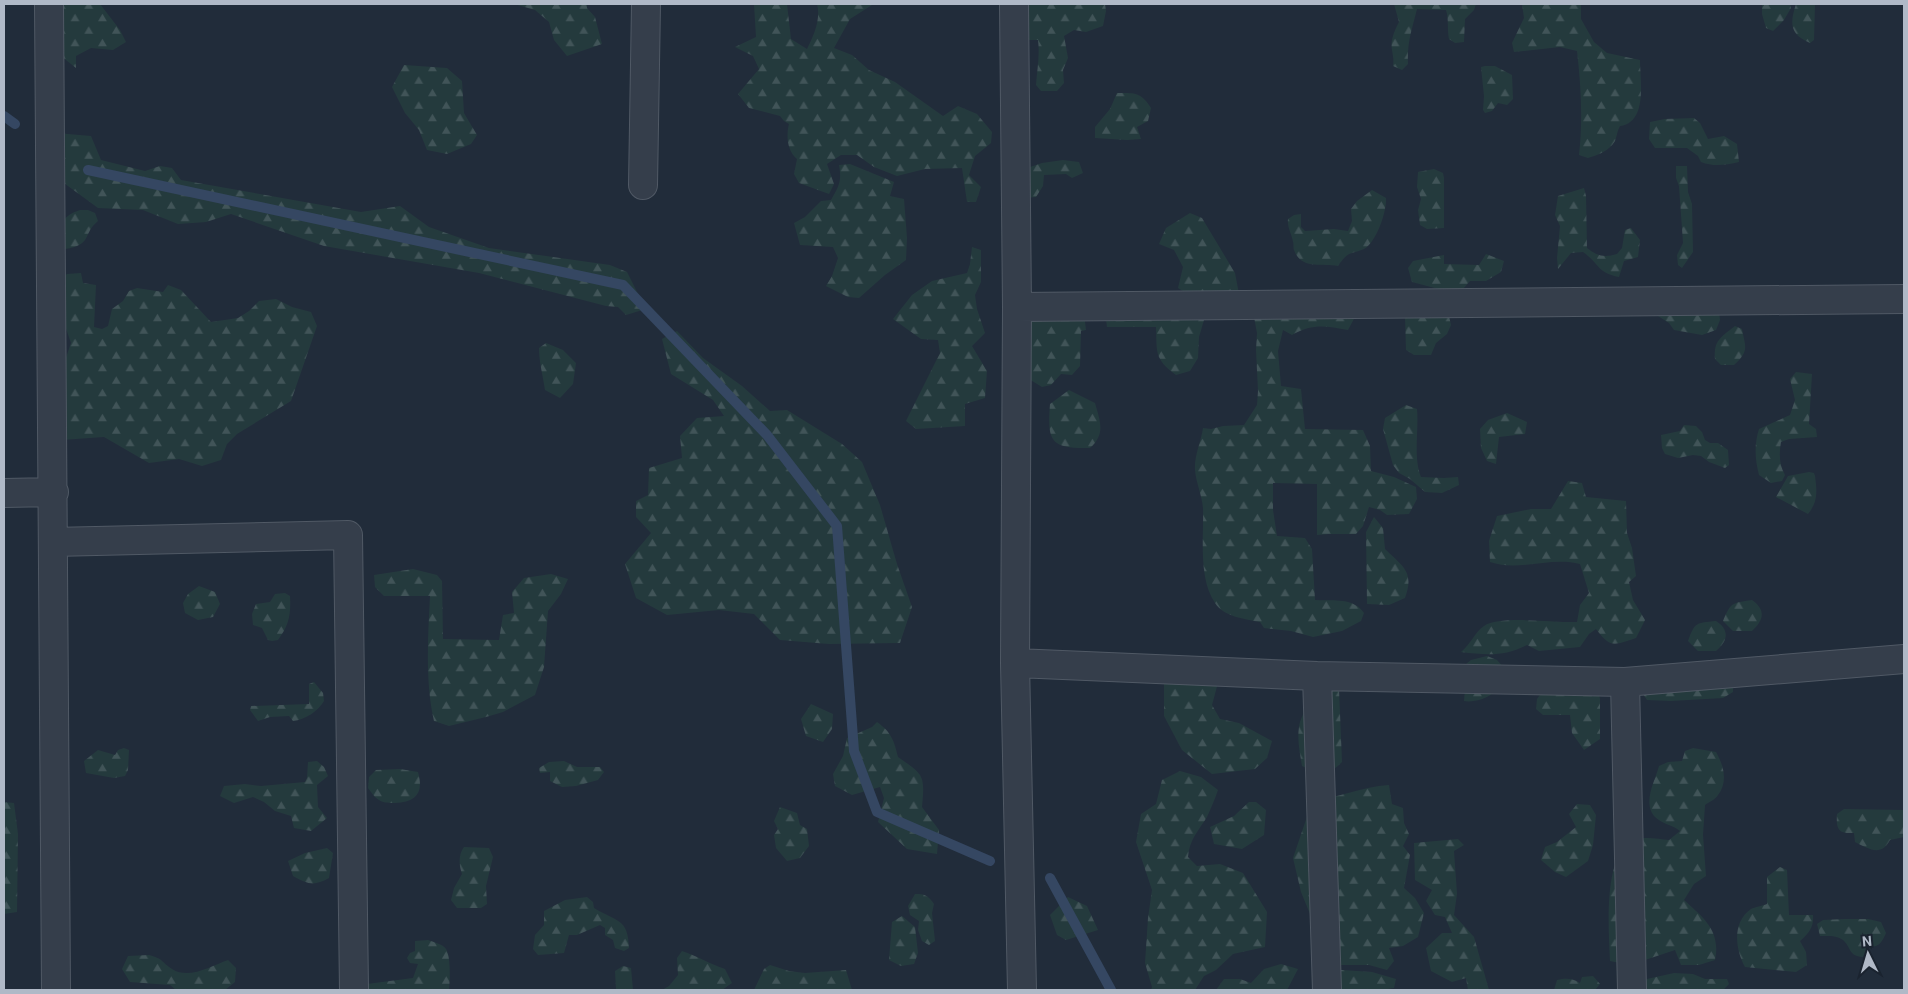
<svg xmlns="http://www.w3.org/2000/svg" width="1908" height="994" font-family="Roboto,sans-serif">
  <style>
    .forest { fill: url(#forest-firs) }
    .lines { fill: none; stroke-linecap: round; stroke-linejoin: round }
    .stream { stroke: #354762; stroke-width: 10 }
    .street-casing { stroke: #505965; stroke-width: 30 }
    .street { stroke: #353e4b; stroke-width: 28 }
  </style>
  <defs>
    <pattern id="forest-firs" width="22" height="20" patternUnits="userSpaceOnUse" patternTransform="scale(1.25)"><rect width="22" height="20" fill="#243a3d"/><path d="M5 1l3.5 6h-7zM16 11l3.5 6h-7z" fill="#415458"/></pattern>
  </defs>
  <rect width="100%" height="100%" fill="#212c3a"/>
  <path class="forest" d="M55 4H100L120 30 126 42 113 50 91 48 76 56V68L42 41Z
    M514 4H587V8L595 17 602 44 567 56 554 40 549 22 535 10Z
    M754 4H787L791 39 807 49C814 35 821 19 817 4H871L872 5 850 19 834 48 852 55 869 70 895 82 943 116 958 106 977 114 992 132 991 143 975 156 969 175 981 187 976 202H967L962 168 925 169 897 176 874 167 857 155H841L827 164 834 184 829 194 799 183 794 174 797 159C787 151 786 136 789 124L784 121 780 116 749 108 738 94 759 69 753 56 735 47 756 37Z
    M1006 4H1105L1106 11 1103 26 1086 32 1074 30 1064 36 1068 58 1063 70 1064 83 1057 91H1041L1036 85C1037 70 1040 56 1038 40H1022Z
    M1394 4H1476L1474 10 1465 19 1464 42 1455 43 1449 39C1447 29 1449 19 1446 10L1417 9C1412 30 1407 41 1408 64L1402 70 1393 66C1394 59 1393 57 1392 50 1390 40 1395 30 1399 22Z
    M1522 4H1581V19L1594 42 1607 53 1640 60C1640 80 1648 122 1620 126 1617 131 1617 136 1615 141 1609 151 1598 155 1588 158L1579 155C1583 121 1581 85 1577 51L1560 47 1514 52 1512 43 1524 18Z
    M1762 4H1790L1791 8 1784 20 1773 31 1766 28 1762 14Z
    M1796 4H1815L1814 40 1810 43C1789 34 1790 23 1796 4Z
    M404 65 447 68 462 81 464 113 477 135 471 144 447 154 427 150 419 130 405 113 392 87Z
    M1485 66H1495L1512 75 1513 99 1507 105 1498 103 1492 111 1485 113 1483 110 1484 96 1481 67Z
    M1117 93C1135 93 1141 92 1151 108L1148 121 1137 127 1141 139 1127 140 1095 138V127L1110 109Z
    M1694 118 1700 123 1708 139 1724 136 1737 144 1739 162C1725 165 1714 167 1701 162L1698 156 1687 148H1655L1649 139 1650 122 1665 119Z
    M56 133 91 136 101 160 145 171 160 166 172 168 181 180 361 212 400 206 429 227 489 248 610 265 627 272 641 300 649 308 626 315 618 307 606 306 479 273 324 246 231 214 206 222 178 224 143 210 98 208 57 178Z
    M1063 160 1079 162 1083 173 1072 178 1066 174 1044 175 1043 186 1036 197 1025 198 1024 169 1042 163Z
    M850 164 894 182 890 196 904 199 907 238 906 260 885 275 859 298 848 297 826 286 832 276 838 258 833 247 800 245 794 223 805 217 821 201 831 200C839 186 842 181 839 165Z
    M1676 166H1687L1688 192 1692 204 1693 252 1682 268 1678 265 1677 255 1683 243 1679 186 1676 178Z
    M1434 169 1443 173 1444 178V228L1427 229 1420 225 1418 210 1421 199 1417 187 1418 172Z
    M1584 188 1586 196 1587 248C1597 256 1604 258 1617 254L1622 248 1625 230 1631 228 1640 240 1638 257 1624 261 1619 277C1597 273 1599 263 1583 252L1571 253 1558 269 1557 258 1560 226 1555 215 1558 196Z
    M1372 190 1386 198C1387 211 1376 243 1364 249 1350 255 1349 250 1338 266 1322 263 1301 270 1294 250 1293 248 1294 244 1293 242 1292 234 1287 228 1288 219L1294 215 1301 214V227L1305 231 1334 229 1348 231 1352 221 1351 209 1357 201Z
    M80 210H88L95 213 98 221C82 234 93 245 65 249L56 239C62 223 62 216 80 210Z
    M1190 213 1202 218 1235 273 1239 294 1194 298 1178 288 1183 267 1174 250 1159 244 1166 228Z
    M972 247 981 250V282L975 295 977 309 985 333 972 346 987 371 985 398 965 404V426L916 429 906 421 940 353 938 340 921 339 893 319 912 295 932 281 967 273 970 264Z
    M1486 254 1504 261 1501 272 1486 281H1470L1463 289 1446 291 1412 282 1408 268 1413 261 1444 255V264L1479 265Z
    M81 273 83 283 96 285 94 327 102 329 108 326 112 309 123 301 129 291 137 288 163 292 168 285 181 290 211 322 238 318 249 311 259 301 276 299 292 307 311 312 317 326 291 401 237 434 227 444 221 460 202 466 179 459 149 463 104 437 61 440 57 384 71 343 60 311V280L67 274Z
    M1718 304 1720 320 1716 330 1702 335 1674 330 1669 323 1658 316V308Z
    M1202 310 1204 320 1199 337 1198 358 1190 371 1176 375C1154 359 1157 352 1156 327H1107L1106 319Z
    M1448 312 1451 325 1447 334 1436 343 1431 355H1414L1406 350 1405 316Z
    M1084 314 1086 330 1081 331 1080 366 1072 375 1061 374 1051 385 1042 387 1024 376V320Z
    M1356 315 1348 330C1326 326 1313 323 1292 335L1283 330 1278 351 1281 386 1301 389 1305 429 1363 430 1370 446 1371 471 1394 477 1416 487 1417 499 1409 514 1387 515 1380 510 1369 507 1363 526 1356 534H1329L1317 535V484L1273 483V510L1277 536 1305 538 1312 549 1315 600C1333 601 1353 597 1364 613L1361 621 1342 631 1313 637 1291 631 1264 628 1260 622C1245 619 1224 617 1215 603 1198 578 1204 537 1203 508 1202 495 1196 483 1195 470 1194 456 1201 442 1203 428L1211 429 1223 426 1244 425 1257 405 1258 391 1256 350 1257 333 1254 317Z
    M1735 326 1742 329C1745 346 1750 351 1734 365H1721L1715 359C1713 341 1721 337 1735 326Z
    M677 331 703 358 742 386 770 411 787 410 842 444 862 462 880 505 897 564 912 607 900 643 829 644 780 640 754 614 719 610 667 615 636 598 625 564 651 533 636 517V501L648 495 649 468 682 458 680 436 697 418 724 416 713 400 671 374 662 339Z
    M546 343 563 350 576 363 573 384 560 398 545 390C543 376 539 362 539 348Z
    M1796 372 1812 374 1809 424 1816 429 1817 437 1789 439 1781 442C1779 453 1779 465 1785 475L1782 481 1771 483 1759 475C1755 459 1754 445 1759 429L1790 415 1795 400 1790 379Z
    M1069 390 1095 403C1100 421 1106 434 1090 448 1051 448 1047 443 1050 404Z
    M1406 405 1417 409C1419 431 1413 457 1421 477L1444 478 1458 477 1459 485 1442 493 1425 492 1410 479 1399 473 1393 465 1383 429 1385 418Z
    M1507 413 1527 422 1525 434 1499 437 1496 464 1487 461 1481 448 1480 429 1488 420Z
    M1684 425 1696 426 1702 432 1705 440 1710 443H1718L1728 450 1729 465 1725 468 1709 462 1701 456 1693 455 1678 458 1665 454 1662 448 1661 435 1680 431Z
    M1809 472 1814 473 1815 476C1817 491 1818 502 1808 514L1776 497 1788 476Z
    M1568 481 1582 483 1586 497 1626 501 1627 533 1632 548 1636 576 1629 582 1633 600 1645 620 1636 638C1614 645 1611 649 1596 629L1589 634 1580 647 1539 651 1527 645C1503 657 1487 655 1461 652 1470 645 1475 632 1484 626 1500 615 1556 623 1577 622L1580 605 1589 593 1580 564C1551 556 1519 572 1490 562L1489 541 1497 516 1531 509H1551Z
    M1374 517 1383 528 1385 549C1402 566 1415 571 1405 598L1389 605 1367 604 1366 532Z
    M413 569 437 575 442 581 443 639 499 640 503 615 514 613 512 592 524 578 551 574 568 579 561 594 548 611 544 667 535 695 503 712 486 717 449 726 434 721C425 681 428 637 430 596H384L375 587 374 575Z
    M199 586 215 592 220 604 213 617 198 620 185 613 183 603 188 594Z
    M285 593 290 596C291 615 289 625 278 640L272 641 268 640 262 628 253 625 252 614 256 604 270 602 275 594Z
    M1752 600C1766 610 1764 620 1752 631H1733L1723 621C1731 602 1732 603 1752 600Z
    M1716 621C1730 630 1728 641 1716 651H1698L1688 641C1695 622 1696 623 1716 621Z
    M1487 656 1497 660 1505 669C1503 674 1502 680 1500 685 1494 697 1476 703 1464 701L1465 689 1449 665 1466 664 1471 660Z
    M1219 679 1212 705 1220 719 1239 723 1272 741 1267 758 1255 769 1212 774 1182 750 1164 716V680Z
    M1733 681V692L1723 698 1671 701 1647 700 1641 691Z
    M314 682 323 693 324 701C318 711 305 720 293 721L289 716 270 717 258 721 250 710 251 706 309 704V684Z
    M1324 683 1339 689 1342 762C1326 778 1321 774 1302 766 1300 753 1297 740 1299 727 1301 712 1316 696 1324 683Z
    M1597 687 1600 699V739L1584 750 1572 733 1570 715H1543L1536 709 1537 699 1542 692Z
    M811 704 833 714 832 729 823 742 806 736 801 719Z
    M877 722C891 732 894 740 898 757 924 775 925 775 922 807L939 830 937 854 907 849 878 822 884 798 880 787 852 795 835 786 833 774 843 756 847 738 872 727Z
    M124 748 129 750 128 770 125 776 114 778 86 773 84 761 98 750 115 755 118 750Z
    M1693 748 1716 752C1724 766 1728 782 1718 795 1716 799 1709 802 1705 805L1703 835 1706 876 1694 884 1684 900C1704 918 1721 931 1715 960L1699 965H1681L1675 950 1630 965 1610 961C1609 932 1602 853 1634 840 1644 836 1658 839 1669 840L1680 831C1673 825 1662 824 1655 817 1642 803 1655 781 1659 766L1668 762 1682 761 1685 751Z
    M317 761 324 767 328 776 317 785 318 807 327 818 311 831 294 828 291 816 275 811 264 802 253 797 234 803 220 796 224 786 245 784 261 786 305 782 307 778 308 762Z
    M564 761 577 767H600L604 772 598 780 576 786 562 787 550 781V772L540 773 539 768 549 762Z
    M400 769 418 772C424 793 416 802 395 803 390 803 383 803 379 800 375 798 371 792 368 788L369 777 376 770Z
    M1180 771 1201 777 1218 790C1215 799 1211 808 1207 817 1199 830 1189 840 1188 857L1197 866 1220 864 1243 873 1267 912 1265 947 1233 954 1216 970 1204 976 1195 990H1151L1152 987 1145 963 1148 918 1152 890 1136 842 1141 814 1156 804 1162 780Z
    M1389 785 1392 804 1403 808 1404 823 1409 834 1403 846 1410 855 1404 888 1415 898 1424 913 1418 937 1403 946 1389 948 1394 961 1387 970 1369 965H1331L1301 892 1293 858 1312 802C1338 797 1362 787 1389 785Z
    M4 802 14 803 18 834 17 912 4 914Z
    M1249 802H1256L1266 810 1264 835 1242 849 1214 844 1210 827 1234 816Z
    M1577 804 1590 805 1596 815 1593 845 1588 861 1566 877 1555 872 1541 860 1545 847 1557 842 1576 827 1569 814Z
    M780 807 797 813 800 825 807 829 809 846 800 858 787 861 776 848 774 835 778 829 774 821Z
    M1844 809 1904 810V837L1890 840C1881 857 1869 849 1855 842L1854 833C1838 834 1836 829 1837 814Z
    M1458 839 1464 845 1454 851 1457 894 1454 915 1474 937 1489 990H1468L1466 978 1452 982 1431 971 1426 948 1442 933H1452L1445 917 1435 915 1426 901 1432 890 1415 880 1414 843Z
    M464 847 489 848 493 857 486 886 487 904 481 908H457L451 900 454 888 462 874C459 866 458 855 464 847Z
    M327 848 333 853 329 878C314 886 309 885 293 876L288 861 305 853Z
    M1780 867 1787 870 1789 915H1813C1814 927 1809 933 1800 941L1806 952 1807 965 1796 972 1745 967C1735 949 1732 922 1751 909 1755 907 1762 906 1767 904V877Z
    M915 894C925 894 928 895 934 904L932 913 935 941 929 945 922 941 918 930 919 921 910 915 908 906Z
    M587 897 593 902 594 908C617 922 628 918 629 948L624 951 615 948 613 940 605 935V928L600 925 577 935H569L564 953 538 955 533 949 535 935 544 925V911L565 900Z
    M1068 897 1087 906 1098 930 1066 940 1057 935 1050 915Z
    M902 916 915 927 918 953 914 964 901 966 889 960 892 922Z
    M1845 919H1868L1881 922 1886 933C1881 944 1879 947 1867 947L1863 957C1848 956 1852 948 1843 940 1837 935 1827 936 1820 936L1817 924 1823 920Z
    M428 940C433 942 443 944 446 949 451 957 450 981 449 990H367V984L413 978 418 964 410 963 407 958 410 953 415 951V941Z
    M682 951C697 956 710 964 725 969L732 983 722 990H662L669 986 678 975 677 958Z
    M149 955C164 959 161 962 172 969 189 980 211 966 228 960L236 968 235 982 225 990H176L170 985 130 982 122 969 128 956Z
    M1281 964 1298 969 1287 990H1216L1224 979H1240L1251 983 1264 969Z
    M770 965 789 971 805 973 846 970 852 990H754L764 969Z
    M623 966 631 968 633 990H613L616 989 615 971Z
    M1327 969 1372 972 1396 979 1394 988 1381 990H1319Z
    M1674 973 1693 974 1705 979H1727L1729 984 1723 990H1643V983L1647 979Z
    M1593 976 1600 984 1595 990H1554L1557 980C1566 978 1572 978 1580 983L1582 977Z"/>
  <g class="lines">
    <path class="stream" d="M4 116 15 124
      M88 170 623 285 767 435 837 526 854 751 877 812 990 861
      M1050 878 1111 990"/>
    <g class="street-casing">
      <path id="street" d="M49 4 56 990
        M1014 4 1017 307 1015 663 1022 990
        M643 185 646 4
        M1017 307 1904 299
        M4 493 54 492
        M53 542 348 535 354 990
        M1015 663 1317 676 1625 682 1904 659
        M1317 676 1327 990
        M1625 682 1632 990"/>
    </g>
    <use href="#street" class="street"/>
  </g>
  <rect width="1908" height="994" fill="none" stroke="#b0b9c7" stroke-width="10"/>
  <g transform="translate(1868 954) rotate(355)" stroke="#1a232f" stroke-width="4" paint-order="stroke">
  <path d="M0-4L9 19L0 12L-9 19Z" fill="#b0b9c7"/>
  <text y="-8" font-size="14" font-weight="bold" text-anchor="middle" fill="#b0b9c7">N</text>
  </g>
</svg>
